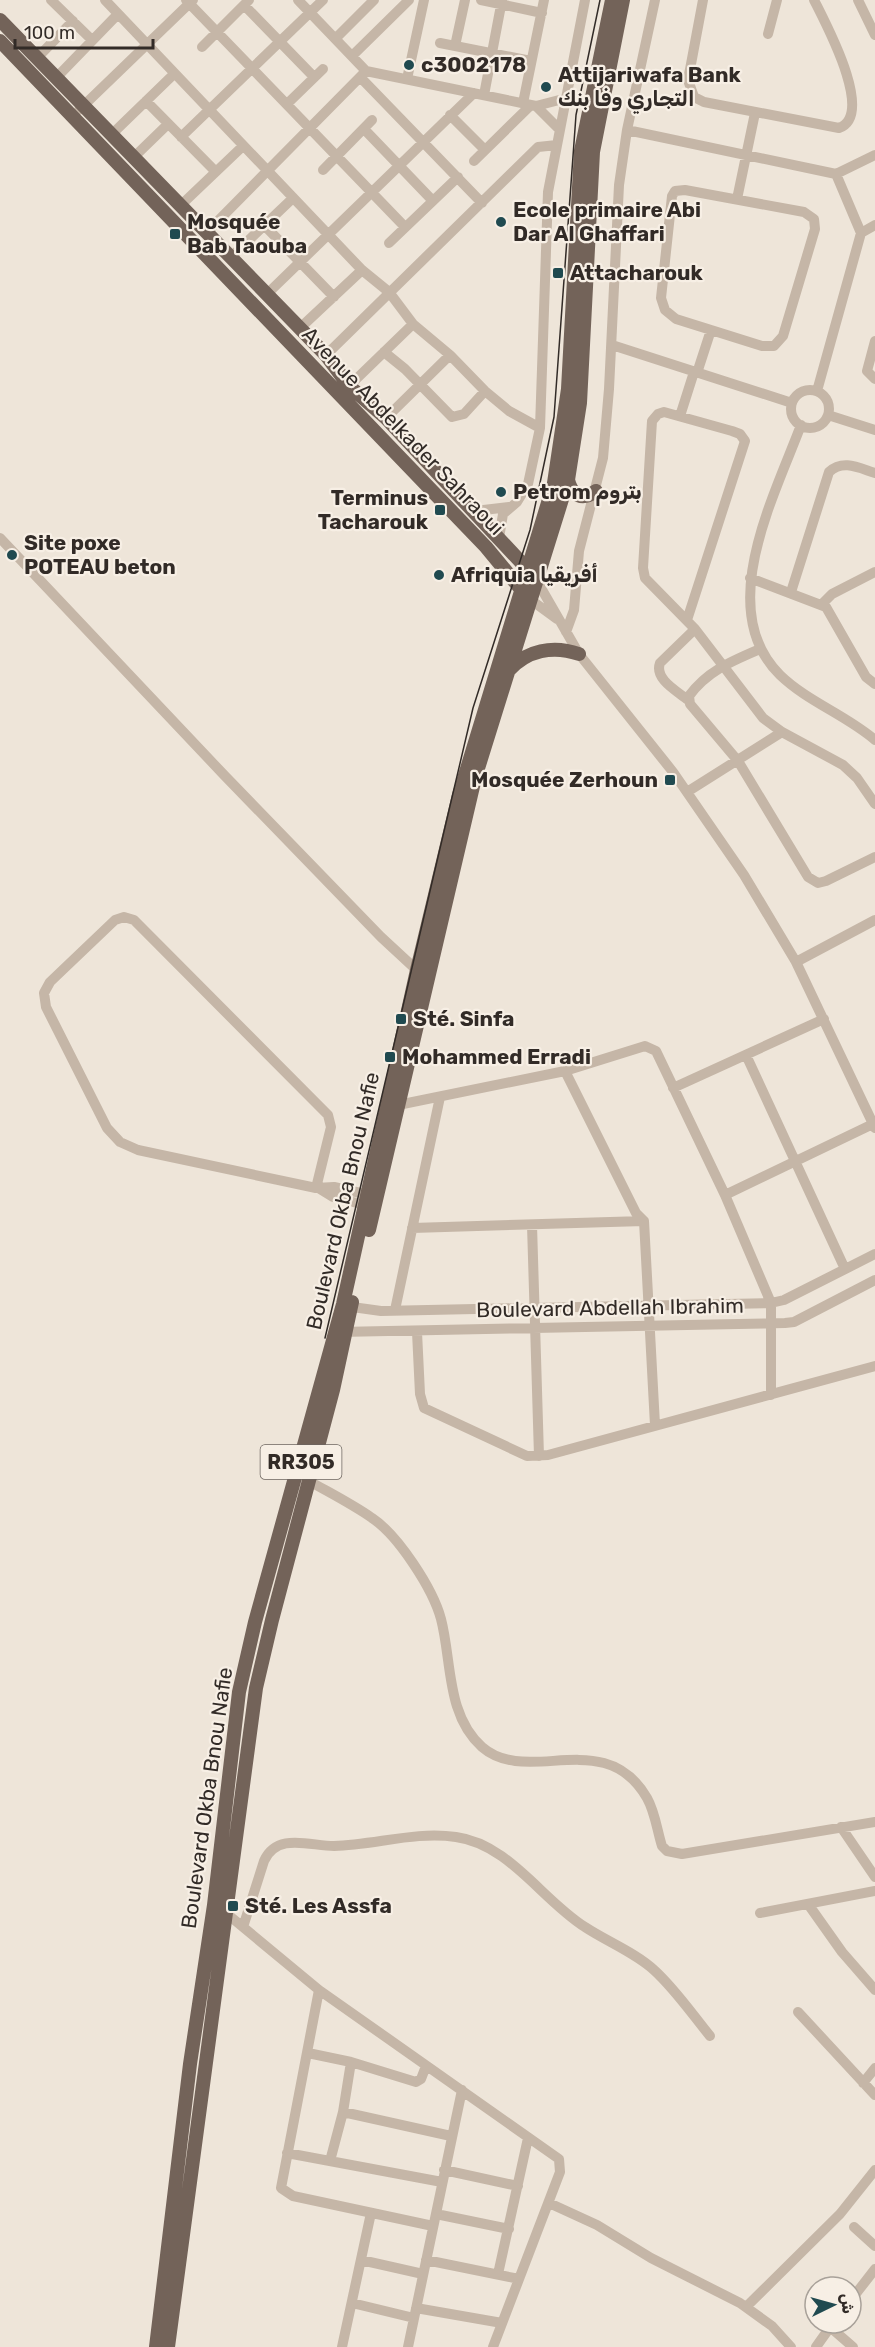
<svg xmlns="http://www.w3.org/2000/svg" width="875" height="2347" font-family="Rubik,'Noto Naskh Arabic',sans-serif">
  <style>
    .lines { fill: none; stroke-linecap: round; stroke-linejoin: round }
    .minor { stroke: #c5b6a7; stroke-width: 10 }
    .major { stroke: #736359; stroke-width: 14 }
    .tram { stroke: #322b27; stroke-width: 1.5 }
    .poi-dot { fill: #204a50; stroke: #f7efe5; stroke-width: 2 }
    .labels { text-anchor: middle; stroke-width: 4.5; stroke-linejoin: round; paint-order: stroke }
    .shield { fill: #f7efe5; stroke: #6d6660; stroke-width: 1.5 }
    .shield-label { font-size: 20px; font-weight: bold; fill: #322b27 }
    .poi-label { font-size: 21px; font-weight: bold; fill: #322b27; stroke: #f7efe5; text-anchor: start }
    .street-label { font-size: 21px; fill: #322b27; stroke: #f7efe5 }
  </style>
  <rect width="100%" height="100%" fill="#eee5d9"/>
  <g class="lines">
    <path class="minor" d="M51 0 92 40
      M105 0 362 270 389 292 413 324 450 355 485 391 509 411 540 428
      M186 0 405 227
      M298 0 366 71 536 106 567 98
      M481 0 542 13
      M703 0 688 80 694 97 704 102 839 128C875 115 827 26 814 0
      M858 0 875 35
      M244 5 314 77
      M768 34 777 0
      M336 38 374 0
      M440 43 531 61
      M455 46 465 0
      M202 47 249 0
      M352 56 409 0
      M37 58 73 21
      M360 77 482 203
      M56 78 118 14
      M407 79 424 0
      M484 95 502 0
      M146 101 215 171
      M288 103 323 69
      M523 103 544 0
      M536 106 560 130
      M79 110 193 0
      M450 115 485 150
      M364 129 433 201
      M627 130 836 174 875 155
      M111 135 174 74
      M181 137 323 0
      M134 157 168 124
      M474 161 531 105
      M323 170 372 120
      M836 174 861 233
      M685 190 804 212 814 219 815 229 783 336 774 346H762L676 319 665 310 661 298 672 196 675 191Z
      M737 199 755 113
      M180 206 243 146
      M264 225 334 297
      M206 233 366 71
      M389 243 458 177
      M230 258 293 198
      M266 295 474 93
      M299 329 362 270
      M875 341 867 371 875 379
      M612 345 792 403
      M384 352 405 369 452 417 464 414 485 391
      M326 355 538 147 557 145
      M697 373 711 330
      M349 386 413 324
      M791 409a19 19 0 1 1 38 0a19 19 0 1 1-38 0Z
      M817 391 861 233 875 225
      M828 415 875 430
      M680 416 694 372
      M386 418 450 355
      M801 425C774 497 714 610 780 675 808 702 846 715 875 740
      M475 511 509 507
      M0 538 225 776 381 937 421 974
      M499 538 503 514 517 502 528 484 540 428 548 192 585 0
      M750 578 826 607 866 677 875 684
      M537 581 579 654 673 772 744 875 796 962 875 1128
      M791 592 829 472C843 459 859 468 875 473
      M531 600 557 619
      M822 604 832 594 875 572
      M687 620 745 441 740 434 732 431 664 412 658 414 652 421 643 568 645 578 695 629 763 718 782 732 843 765 857 778 875 804
      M566 632 574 610 579 551 603 458 609 389 619 185 627 130 655 0
      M760 649C732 661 707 671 689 696L690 704 738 761 808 877 818 883 826 881 875 857
      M688 700C677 691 654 679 660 663L695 629
      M687 792 782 732
      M796 962 875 920
      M746 1055 845 1269
      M565 1071 636 1213 644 1221 655 1425
      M673 1088 824 1019
      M398 1105 565 1071 645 1046 656 1051 725 1195 771 1303V1395
      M316 1188 331 1127 328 1115 134 920 124 917 115 920 50 982 44 993 46 1007 107 1128 120 1142 138 1150 316 1188 334 1187 374 1196
      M320 1189 333 1197 373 1207
      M725 1195 873 1124
      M532 1225 539 1456
      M412 1228 644 1221
      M345 1306 381 1311 771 1303 784 1300 875 1254
      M395 1310 440 1097
      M339 1332 785 1323 794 1322 875 1280
      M417 1332 420 1394 424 1408 527 1456 548 1455 875 1366
      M309 1481C330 1493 352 1504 372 1518 398 1535 433 1589 441 1619 452 1661 446 1715 482 1747 528 1787 605 1725 647 1798 655 1812 657 1830 662 1846L667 1851 682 1854 875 1822
      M841 1827 875 1877
      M808 1904 842 1952 875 1990
      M226 1913 319 1990 559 2159 560 2172 493 2347
      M760 1913 875 1891
      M243 1927 264 1861C277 1832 310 1846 334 1846 375 1845 415 1831 456 1837 509 1844 542 1900 585 1927 606 1941 636 1953 654 1970 675 1989 692 2014 710 2036
      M319 1990 281 2188 293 2196 433 2226
      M798 2012 875 2095
      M308 2053 351 2062 416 2082 421 2079 426 2066
      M863 2083 875 2068
      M343 2112 451 2136
      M287 2153 442 2182
      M330 2161 343 2112 351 2062
      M444 2170 518 2186
      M549 2203 597 2225 651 2258 740 2303 772 2326 791 2347
      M436 2214 509 2229
      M854 2227 875 2246
      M361 2260 423 2274
      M426 2260 519 2279
      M498 2274 528 2138
      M851 2300 875 2269
      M352 2303 414 2318
      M746 2307 840 2214 875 2170
      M416 2308 502 2323
      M830 2327 853 2347
      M342 2347 371 2213
      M408 2347 462 2090
      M816 2347 833 2323"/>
    <path class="major" d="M0 20 326 355 349 386 386 418 532 574
      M0 41 486 547 525 594
      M568 480C572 496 582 501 596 491
      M508 671C527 650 553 645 579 654
      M369 1230 475 778 568 480 580 403 593 152 623 0
      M156 2347 190 2064 214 1905 239 1692 255 1622 343 1304 417 970 459 795 554 483 568 389 581 151 612 0
      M168 2347 256 1688 272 1620 333 1390 352 1302"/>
    <path class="tram" d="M325 1338 473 708 530 530 554 417 576 115 600 0"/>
  </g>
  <g class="poi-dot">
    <circle cx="409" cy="65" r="6"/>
    <circle cx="546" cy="87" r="6"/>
    <circle cx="501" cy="222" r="6"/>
    <rect x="169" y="228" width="12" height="12" rx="3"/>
    <rect x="552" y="267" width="12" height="12" rx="3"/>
    <circle cx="501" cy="492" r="6"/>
    <rect x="434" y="504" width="12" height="12" rx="3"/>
    <circle cx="12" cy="555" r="6"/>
    <circle cx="439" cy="575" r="6"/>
    <rect x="664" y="774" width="12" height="12" rx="3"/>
    <rect x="395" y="1013" width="12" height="12" rx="3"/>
    <rect x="384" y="1051" width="12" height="12" rx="3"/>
    <rect x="227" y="1900" width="12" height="12" rx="3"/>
  </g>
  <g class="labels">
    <rect class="shield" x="260.5" y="1445" width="81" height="34" rx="4.5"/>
    <g class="shield-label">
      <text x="301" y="1469">RR305</text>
    </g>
    <g class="poi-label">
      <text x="421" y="72">c3002178</text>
      <text x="558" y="82">Attijariwafa Bank<tspan x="558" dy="24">التجاري وفا بنك</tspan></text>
      <text x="513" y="217">Ecole primaire Abi<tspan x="513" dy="24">Dar Al Ghaffari</tspan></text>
      <text x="187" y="229">Mosquée<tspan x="187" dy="24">Bab Taouba</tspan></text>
      <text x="570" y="280">Attacharouk</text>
      <text x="513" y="499">Petrom بتروم</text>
      <text x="428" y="505" text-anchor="end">Terminus<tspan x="428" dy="24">Tacharouk</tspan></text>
      <text x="24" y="550">Site poxe<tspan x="24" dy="24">POTEAU beton</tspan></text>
      <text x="451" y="582">Afriquia أفريقيا</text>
      <text x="658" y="787" text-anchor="end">Mosquée Zerhoun</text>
      <text x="413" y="1026">Sté. Sinfa</text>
      <text x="402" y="1064">Mohammed Erradi</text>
      <text x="245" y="1913">Sté. Les Assfa</text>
    </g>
    <g class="street-label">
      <text transform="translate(403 431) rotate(46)" y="7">Avenue Abdelkader Sahraoui</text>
      <text transform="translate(343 1201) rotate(-77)" y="7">Boulevard Okba Bnou Nafie</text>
      <text transform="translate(610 1308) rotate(-1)" y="7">Boulevard Abdellah Ibrahim</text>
      <text transform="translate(207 1798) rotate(-82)" y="7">Boulevard Okba Bnou Nafie</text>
    </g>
  </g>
  <g transform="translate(833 2305) rotate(85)"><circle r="28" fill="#f7efe5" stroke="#a8a199" stroke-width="1.5"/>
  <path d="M0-4.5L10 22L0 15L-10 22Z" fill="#204a50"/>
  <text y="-9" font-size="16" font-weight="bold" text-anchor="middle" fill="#322b27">ش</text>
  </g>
  <path d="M15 39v9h138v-9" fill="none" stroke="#322b27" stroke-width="3"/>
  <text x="24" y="39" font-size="18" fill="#322b27" stroke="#f7efe5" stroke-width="4.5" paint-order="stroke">100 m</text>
</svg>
